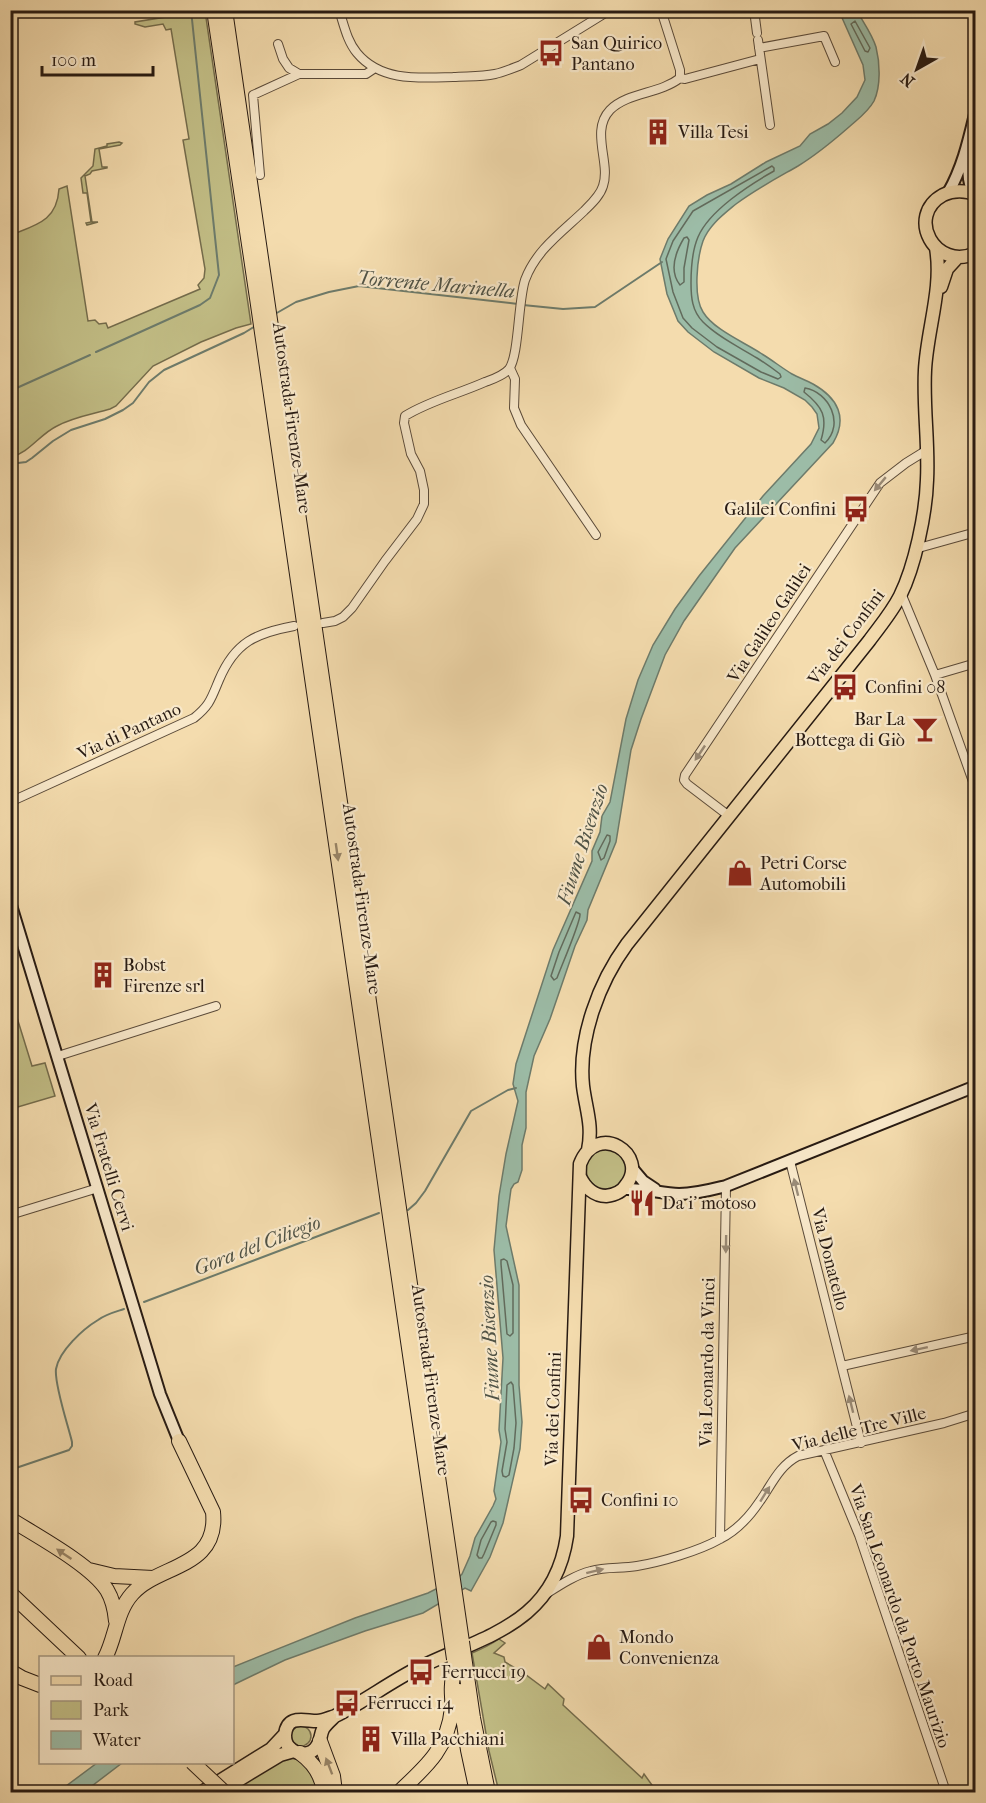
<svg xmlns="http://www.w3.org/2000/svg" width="986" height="1803" font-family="'IM FELL French Canon',serif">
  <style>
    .green { fill: #c2be86; stroke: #746c4c; stroke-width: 1.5 }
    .water { fill: #9cbca7; stroke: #6d7b6b; stroke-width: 1.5 }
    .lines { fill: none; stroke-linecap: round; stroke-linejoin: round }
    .shore { stroke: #626b5c; stroke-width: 1.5 }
    .stream { stroke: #6d7b6b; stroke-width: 2 }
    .street-casing { stroke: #5a4a39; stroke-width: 10 }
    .secondary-casing { stroke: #271a12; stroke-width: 14 }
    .primary-casing { stroke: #271a12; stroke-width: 15 }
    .highway-casing { stroke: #271a12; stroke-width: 16 }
    .street { stroke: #f8e8ca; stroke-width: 8 }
    .secondary { stroke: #f8e8ca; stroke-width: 10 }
    .primary { stroke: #f4dcae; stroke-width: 12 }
    .highway { stroke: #f4dcae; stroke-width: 14 }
    .highway-bridge-casing { stroke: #271a12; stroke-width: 16; stroke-linecap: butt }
    .highway-bridge { stroke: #f4dcae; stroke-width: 14 }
    .oneway { fill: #9a8b77 }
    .oneway2 { fill: #988568 }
    .labels { text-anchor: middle; stroke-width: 4.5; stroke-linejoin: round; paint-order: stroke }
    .poi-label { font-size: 18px; fill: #271a12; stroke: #f8e8ca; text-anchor: start }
    .street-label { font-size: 18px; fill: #271a12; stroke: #f8e8ca }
    .water-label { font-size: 20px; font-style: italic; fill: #505346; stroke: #f8e8ca }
  </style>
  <rect width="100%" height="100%" fill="#f4dcae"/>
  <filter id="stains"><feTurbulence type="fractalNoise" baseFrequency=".00333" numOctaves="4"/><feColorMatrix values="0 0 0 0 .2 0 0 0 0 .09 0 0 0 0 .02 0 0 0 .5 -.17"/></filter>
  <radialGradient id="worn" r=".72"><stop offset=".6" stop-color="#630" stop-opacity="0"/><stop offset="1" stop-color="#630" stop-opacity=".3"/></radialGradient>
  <path class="green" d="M178 11H205L251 324 236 328 201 342 153 366 116 406 110 409C93 414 73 417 57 426 40 434 29 453 11 457V235C36 225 57 221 59 189L67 186 88 321 95 320 99 324 106 323 108 328 200 289 198 285 204 278 205 269 183 140 189 139 171 29 166 30 163 24 145 27 135 24V22L178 15Z
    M119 142 122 143 120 145 99 149 102 167H107V168L92 171 90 174 85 176 92 222H98L87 225 86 223 91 222 87 193H83L81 178 93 166 95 149 107 146V144Z
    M10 995 32 1066 45 1063 55 1096 11 1109Z
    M586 1169a20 20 0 1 1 40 0a20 20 0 1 1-40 0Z
    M499 1639 505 1643 494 1653 504 1657 505 1662 522 1672 545 1689 548 1684 564 1699 563 1705 642 1778 644 1774 657 1792H594L582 1790 559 1788 499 1792 489 1751 472 1653C482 1649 490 1645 499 1639Z
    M291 1736a10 10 0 1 1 20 0a10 10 0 1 1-20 0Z
    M291 1755 309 1764 320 1792H223Z"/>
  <path class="water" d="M839 11H857C863 22 872 34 876 47 880 63 881 86 874 101 868 112 858 119 849 127 833 141 816 155 798 166 777 178 756 189 736 204 724 214 709 225 703 241 697 258 693 296 703 312 714 330 744 342 762 354 772 360 782 368 792 374 799 378 806 380 813 384 838 398 848 418 833 443L735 548 684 621 665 655 641 719 631 750 616 842 588 910 587 920 575 946 550 1019 534 1056 526 1092V1128L522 1145V1170L518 1182 514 1184 511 1189 506 1226 519 1285V1385L522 1422 520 1449 503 1523 490 1557 471 1591 465 1588 423 1613 365 1631 285 1660 233 1685V1667L355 1618 428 1593 458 1578 462 1574 470 1556 475 1538 493 1506 496 1499 494 1491 501 1442 499 1430 503 1358 494 1250 499 1196 506 1154 518 1101 513 1084 516 1064 553 950 592 861V851L600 832 602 816 610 802 626 719 638 680 653 645 675 609 699 576 763 496 811 444 819 428 817 414 812 407 805 400 784 388 759 378 714 352 688 332 678 321 667 294 660 259 668 239 689 206 707 195 731 184 766 162 800 146 810 134 828 124 842 113 857 97 865 80 863 65Z
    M97 1763H122L84 1792H58Z"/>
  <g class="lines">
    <path class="shore" d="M855 21 870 48 868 52 865 51 851 24Z
      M772 166 774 168V171C749 185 709 211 698 237 692 251 691 268 691 283 691 297 692 311 703 322 718 337 739 347 757 358 765 363 772 368 780 374L781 377 778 379 761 372 717 347 692 328 683 318 673 292 666 259 673 241 693 211Z
      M687 237 689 240 684 268V282L680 285C669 271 675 253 684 238Z
      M805 388C829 392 845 424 825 443L821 440C828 417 823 407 804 392Z
      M607 835 610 836V841L604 858 601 860 598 852Z
      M576 912 580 914C581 921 561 967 557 978L554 980 551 976 559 952Z
      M504 1259 507 1261 513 1285V1333L510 1336 507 1334 501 1264V1260Z
      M511 1382 513 1385 516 1423 514 1448 509 1475 506 1477 503 1476 502 1471 507 1442 505 1429 507 1385Z
      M493 1521 496 1522V1525L484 1554 482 1558H479L477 1555 481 1540 491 1522Z"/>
    <path class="stream" d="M523 305 563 309 595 307 662 262
      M275 314 296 302 329 292 359 286 518 304
      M96 352 200 305 210 298 219 275 191 10
      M10 391 90 355
      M10 464 26 462 32 458 53 441 71 430 105 419 123 410 133 403 149 382 164 370 244 333 257 325
      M408 1210 416 1203 425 1191 471 1111 508 1090 516 1088
      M144 1302 379 1213
      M10 1470 69 1450 72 1446V1442C68 1425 54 1384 56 1369 59 1351 83 1329 98 1320 106 1314 115 1312 124 1309"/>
    <g class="street-casing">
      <path id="street" d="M339 10C344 25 347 41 357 53 381 82 420 78 453 77 467 76 481 77 495 74 504 72 513 68 521 65L610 10
        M661 10 680 70V78
        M754 10 757 33
        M758 40 770 125
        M278 44 283 59 289 68 299 74H366L375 68
        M759 48 824 36 835 62
        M680 78 685 79 760 59
        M260 175 253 95 299 74
        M510 368 515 379 514 408 521 425 596 535
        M915 549 976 532
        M901 593 935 675 976 790
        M323 623 335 621 343 617 352 608 385 561 417 519 424 504V490L420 471 411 454 404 423 405 416C429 401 458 394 485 382 493 379 503 376 509 369 519 356 518 301 525 280 536 250 562 232 584 211 591 204 600 196 603 186 611 163 590 131 610 110 628 92 660 94 680 78
        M935 675 976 663
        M10 802 194 718C210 705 211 699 219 680 235 642 256 633 294 626
        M729 816 687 784 684 780 685 775 880 483 906 463 927 450
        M58 1056 216 1006
        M790 1161 861 1443
        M10 1215 98 1188
        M842 1366 976 1336
        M824 1450 859 1535 946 1792
        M720 1539 726 1186
        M546 1594C560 1585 575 1575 591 1571 606 1566 622 1569 637 1566 661 1562 699 1551 720 1539 736 1531 750 1516 760 1501 772 1484 779 1466 798 1456L944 1423 976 1413"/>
    </g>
    <g class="secondary-casing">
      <path id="secondary" d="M967 155 969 179 972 193
        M948 193C963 167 969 139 976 110
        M10 902 160 1394 179 1441
        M632 1168 643 1181 655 1189
        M623 1189C642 1188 660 1193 679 1194 696 1194 710 1190 726 1186L976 1086"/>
    </g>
    <g class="primary-casing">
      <path id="primary" d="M976 195C966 190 953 190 943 195 905 216 935 272 976 253
        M941 287 947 269 958 257
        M588 1150C593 1125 586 1110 583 1086 578 1038 599 982 627 944L869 641C880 626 892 612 900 596 915 566 926 513 927 480 929 444 923 407 925 370 927 330 943 288 936 248
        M335 1716C331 1720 326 1724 323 1729 320 1735 321 1741 317 1746 311 1756 297 1756 289 1747 286 1744 285 1739 285 1735 287 1714 304 1721 317 1721 323 1721 329 1718 335 1716 362 1703 387 1684 414 1670 482 1636 554 1626 567 1536L580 1164C597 1120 650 1155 626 1185 622 1192 614 1195 606 1196 594 1196 585 1187 580 1177
        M202 1792 271 1749 285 1734
        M219 1792 280 1755 294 1751"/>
    </g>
    <g class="highway-casing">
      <path id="highway" d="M214 10 257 298 452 1645
        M225 10 462 1642
        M10 1519C37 1536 91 1565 107 1590 113 1600 115 1610 116 1621
        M89 1570 114 1576 153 1578
        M10 1593 79 1658
        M464 1656 473 1718 488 1792
        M105 1658C116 1637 116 1612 132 1594 158 1564 219 1569 213 1512L179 1441
        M10 1671 22 1678 40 1685
        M459 1691 468 1750 477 1792
        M320 1741 333 1776 335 1792
        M300 1753C314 1763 322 1775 324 1792
        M399 1792C427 1766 448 1748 452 1708 453 1700 451 1692 452 1685 452 1679 454 1672 455 1666"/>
    </g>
    <use href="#street" class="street"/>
    <use href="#secondary" class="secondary"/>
    <use href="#primary" class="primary"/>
    <use href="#highway" class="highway"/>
    <g class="highway-bridge-casing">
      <path id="highway-bridge" d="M462 1642 464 1656
        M452 1645 454 1659
        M192 1762 224 1792"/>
    </g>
    <use href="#highway-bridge" class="highway-bridge"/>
  </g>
  <defs><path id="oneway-solid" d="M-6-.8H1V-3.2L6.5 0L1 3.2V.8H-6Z" transform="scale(1.5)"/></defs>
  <g class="oneway">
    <use href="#oneway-solid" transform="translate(880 484) rotate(130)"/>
    <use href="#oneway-solid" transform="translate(700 753) rotate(124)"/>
    <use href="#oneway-solid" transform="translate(796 1187) rotate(-104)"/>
    <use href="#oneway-solid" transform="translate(726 1244) rotate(91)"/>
    <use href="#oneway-solid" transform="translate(919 1349) rotate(168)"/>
    <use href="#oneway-solid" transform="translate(851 1404) rotate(-104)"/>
    <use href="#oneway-solid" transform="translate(765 1494) rotate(-58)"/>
    <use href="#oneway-solid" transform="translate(595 1571) rotate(-14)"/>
  </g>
  <g class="oneway2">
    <use href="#oneway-solid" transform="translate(337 852) rotate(82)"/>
    <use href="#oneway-solid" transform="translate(64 1554) rotate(-146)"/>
    <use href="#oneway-solid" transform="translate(329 1766) rotate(-111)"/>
  </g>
  <defs>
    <g id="bus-bare" transform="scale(2.07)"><path d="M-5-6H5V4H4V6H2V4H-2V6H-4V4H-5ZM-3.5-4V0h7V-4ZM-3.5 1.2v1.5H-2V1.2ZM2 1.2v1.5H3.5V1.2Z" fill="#8f2418" stroke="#f8e8ca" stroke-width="2.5" paint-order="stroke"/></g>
    <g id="building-bare" transform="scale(2.07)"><path d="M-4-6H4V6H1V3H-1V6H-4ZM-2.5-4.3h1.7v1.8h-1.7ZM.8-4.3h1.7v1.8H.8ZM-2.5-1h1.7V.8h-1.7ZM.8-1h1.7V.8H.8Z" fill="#8f2418" stroke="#f8e8ca" stroke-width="2.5" paint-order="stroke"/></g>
    <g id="bar-bare" transform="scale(2.07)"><path d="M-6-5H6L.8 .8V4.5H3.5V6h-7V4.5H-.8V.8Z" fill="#8f2418" stroke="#f8e8ca" stroke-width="2.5" paint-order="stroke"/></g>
    <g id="shop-bare" transform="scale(2.07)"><path d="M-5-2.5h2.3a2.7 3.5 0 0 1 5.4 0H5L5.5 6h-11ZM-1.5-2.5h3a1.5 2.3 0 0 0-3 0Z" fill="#8f2418" stroke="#f8e8ca" stroke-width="2.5" paint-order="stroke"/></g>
    <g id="restaurant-bare" transform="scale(2.07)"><path d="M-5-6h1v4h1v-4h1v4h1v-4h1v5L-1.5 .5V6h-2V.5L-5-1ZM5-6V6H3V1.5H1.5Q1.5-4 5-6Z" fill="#8f2418" stroke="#f8e8ca" stroke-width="2.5" paint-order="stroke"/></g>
  </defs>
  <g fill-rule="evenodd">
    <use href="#bus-bare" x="551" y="53"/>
    <use href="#building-bare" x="658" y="132"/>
    <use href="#bus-bare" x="856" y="509"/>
    <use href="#bus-bare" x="845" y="687"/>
    <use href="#bar-bare" x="925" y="729"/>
    <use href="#shop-bare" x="740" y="873"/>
    <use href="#building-bare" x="103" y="975"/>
    <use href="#restaurant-bare" x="642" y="1203"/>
    <use href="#bus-bare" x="581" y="1500"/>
    <use href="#shop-bare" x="599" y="1647"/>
    <use href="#bus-bare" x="421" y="1672"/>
    <use href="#bus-bare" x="347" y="1703"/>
    <use href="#building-bare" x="371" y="1739"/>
  </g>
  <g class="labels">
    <g class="poi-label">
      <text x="571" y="49">San Quirico<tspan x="571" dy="21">Pantano</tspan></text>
      <text x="678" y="138">Villa Tesi</text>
      <text x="836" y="515" text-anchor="end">Galilei Confini</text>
      <text x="865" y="693">Confini 08</text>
      <text x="905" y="725" text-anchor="end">Bar La<tspan x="905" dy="21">Bottega di Giò</tspan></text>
      <text x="760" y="869">Petri Corse<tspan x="760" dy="21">Automobili</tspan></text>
      <text x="123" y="971">Bobst<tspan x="123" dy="21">Firenze srl</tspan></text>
      <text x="662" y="1209">Da i' motoso</text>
      <text x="601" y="1506">Confini 10</text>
      <text x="619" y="1643">Mondo<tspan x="619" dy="21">Convenienza</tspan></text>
      <text x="441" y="1678">Ferrucci 19</text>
      <text x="367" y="1709">Ferrucci 14</text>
      <text x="391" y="1745">Villa Pacchiani</text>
    </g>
    <g class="street-label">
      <text transform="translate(292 418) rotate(82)" y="6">Autostrada Firenze-Mare</text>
      <text transform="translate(769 623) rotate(-57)" y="6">Via Galileo Galilei</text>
      <text transform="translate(846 637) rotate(-53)" y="6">Via dei Confini</text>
      <text transform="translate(129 731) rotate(-25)" y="6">Via di Pantano</text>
      <text transform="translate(362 899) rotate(82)" y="6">Autostrada Firenze-Mare</text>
      <text transform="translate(109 1167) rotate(73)" y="6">Via Fratelli Cervi</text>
      <text transform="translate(830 1259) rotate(76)" y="6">Via Donatello</text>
      <text transform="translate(707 1362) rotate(-89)" y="6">Via Leonardo da Vinci</text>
      <text transform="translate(431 1380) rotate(82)" y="6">Autostrada Firenze-Mare</text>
      <text transform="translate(553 1409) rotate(-88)" y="6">Via dei Confini</text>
      <text transform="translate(859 1429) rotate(-14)" y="6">Via delle Tre Ville</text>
      <text transform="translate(900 1616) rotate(71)" y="6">Via San Leonardo da Porto Maurizio</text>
    </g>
    <g class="water-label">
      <text transform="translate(436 284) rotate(5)" y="7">Torrente Marinella</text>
      <text transform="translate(582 844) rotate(-72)" y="7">Fiume Bisenzio</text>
      <text transform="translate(257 1245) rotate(-21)" y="7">Gora del Ciliegio</text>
      <text transform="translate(489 1338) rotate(-93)" y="7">Fiume Bisenzio</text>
    </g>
  </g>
  <rect width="986" height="1803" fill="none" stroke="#f4dcae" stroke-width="36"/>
  <rect x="12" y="12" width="962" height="1779" fill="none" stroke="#271a12" stroke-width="3"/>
  <rect x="18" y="18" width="950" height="1767" fill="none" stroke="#271a12" stroke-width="1.5"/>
  <rect x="39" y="1656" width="195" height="108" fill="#f8e8ca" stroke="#a49680" stroke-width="1.5"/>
  <rect x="51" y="1676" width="30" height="9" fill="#f4dcae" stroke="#a49680" stroke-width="1.5"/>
  <text x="93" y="1686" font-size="18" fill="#271a12">Road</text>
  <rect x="51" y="1701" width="30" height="18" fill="#c2be86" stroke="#a49680" stroke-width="1.5"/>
  <text x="93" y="1716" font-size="18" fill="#271a12">Park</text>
  <rect x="51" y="1731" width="30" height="18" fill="#9cbca7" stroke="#a49680" stroke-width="1.5"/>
  <text x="93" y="1746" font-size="18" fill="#271a12">Water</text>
  <g transform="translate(917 69) rotate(220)" stroke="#f8e8ca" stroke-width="4.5" paint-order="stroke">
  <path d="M0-4.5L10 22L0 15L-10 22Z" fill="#271a12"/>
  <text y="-9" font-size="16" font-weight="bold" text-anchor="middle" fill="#271a12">N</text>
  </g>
  <path d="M42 66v9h111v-9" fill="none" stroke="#271a12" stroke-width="3"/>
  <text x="51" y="66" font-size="18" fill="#271a12" stroke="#f8e8ca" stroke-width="4.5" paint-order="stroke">100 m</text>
  <rect width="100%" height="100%" filter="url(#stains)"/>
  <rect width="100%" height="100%" fill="url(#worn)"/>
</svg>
